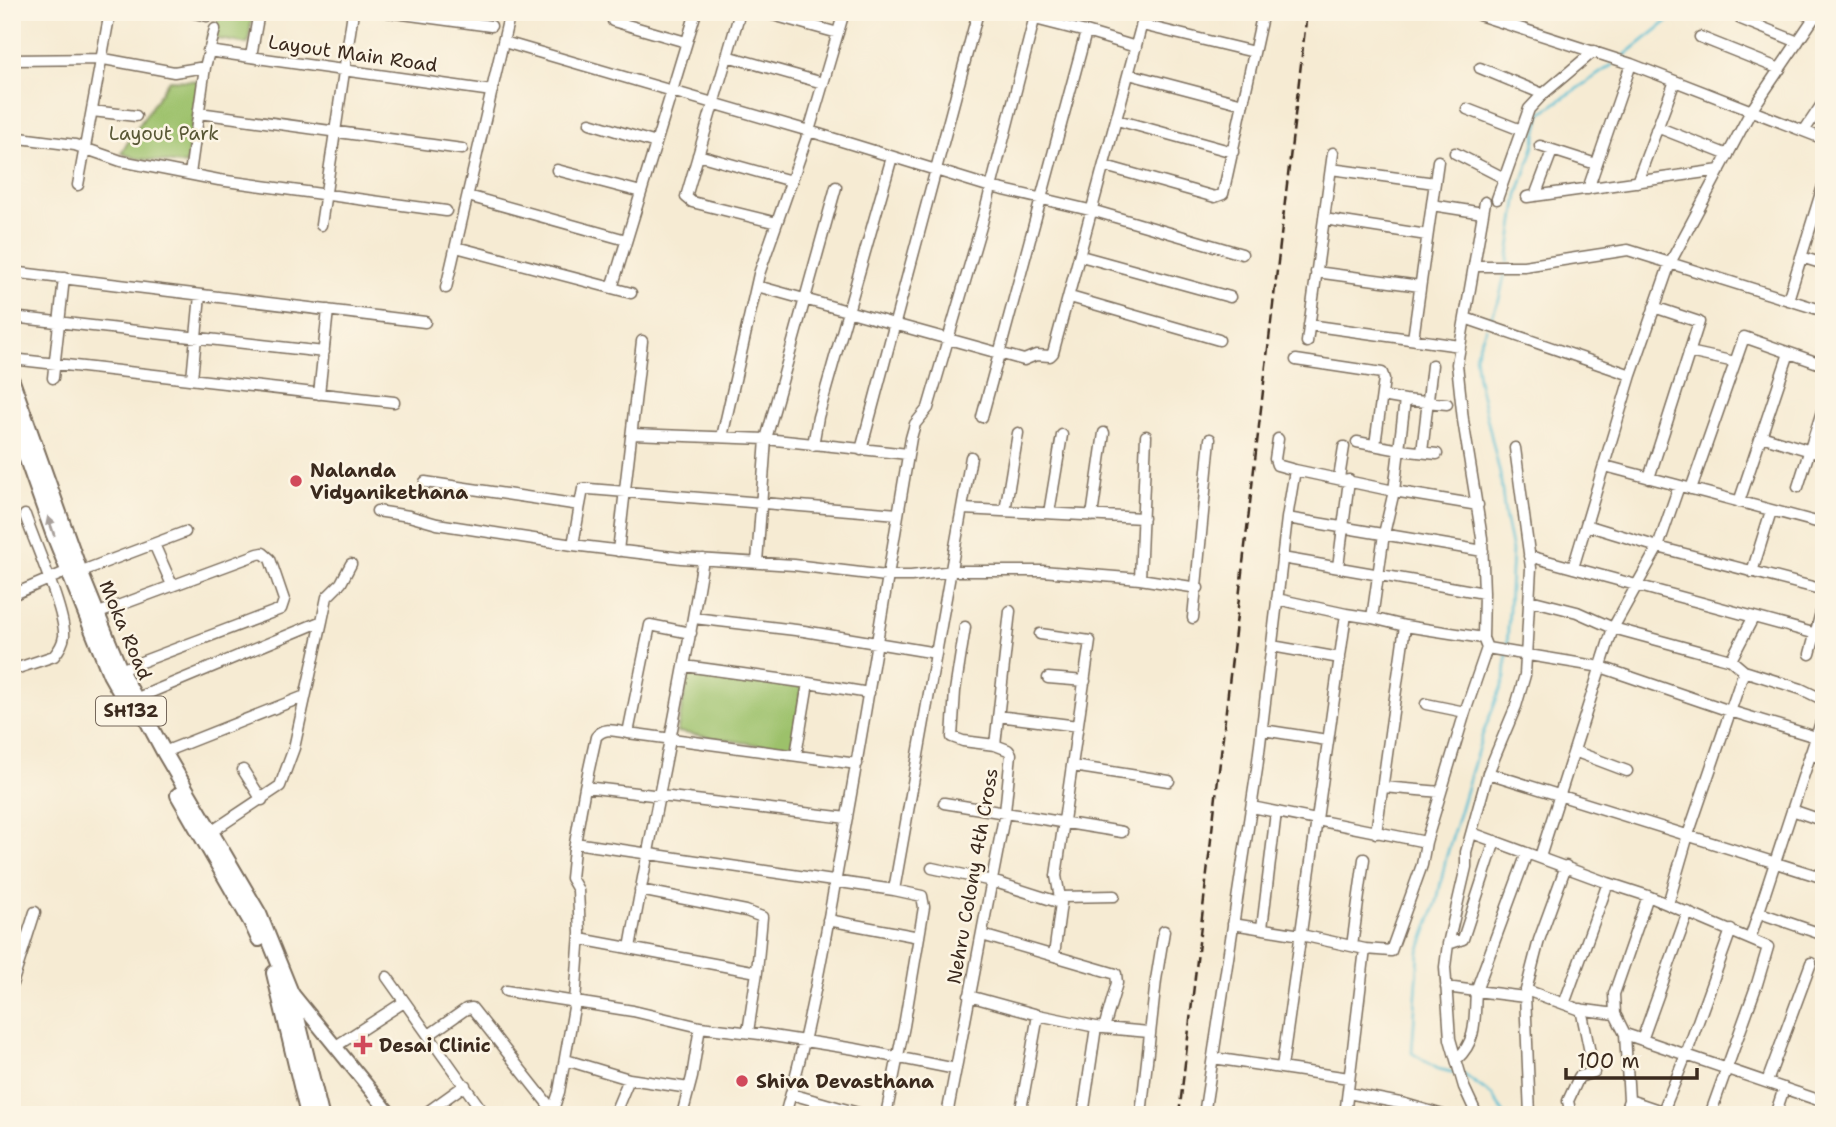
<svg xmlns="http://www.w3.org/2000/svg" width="1836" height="1127" font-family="'Shantell Sans',sans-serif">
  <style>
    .green { fill: #9cc16b; stroke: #6c7644; stroke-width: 2 }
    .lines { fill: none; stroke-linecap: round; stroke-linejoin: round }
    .stream { stroke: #56bdd3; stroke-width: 2.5 }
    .street-casing { stroke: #7c6e5d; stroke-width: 13 }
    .secondary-casing { stroke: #7c6e5d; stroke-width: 16 }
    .primary-casing { stroke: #7c6e5d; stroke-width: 18 }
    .street { stroke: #fff; stroke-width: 10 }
    .secondary { stroke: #fff; stroke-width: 12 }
    .primary { stroke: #fff; stroke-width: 14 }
    .rail { stroke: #3b2a1e; stroke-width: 2.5; stroke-dasharray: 10 5; stroke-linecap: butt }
    .oneway { fill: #a79f9a }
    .poi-dot { fill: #d1495b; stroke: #fcf5e5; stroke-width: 2.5 }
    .labels { text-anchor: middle; stroke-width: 5; stroke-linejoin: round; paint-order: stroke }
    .shield { fill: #fcf5e5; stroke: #75675a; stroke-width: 2 }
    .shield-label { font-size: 18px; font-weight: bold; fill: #3b2a1e }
    .street-label { font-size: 19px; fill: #3b2a1e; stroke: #fcf5e5 }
    .park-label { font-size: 19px; fill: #585735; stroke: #fcf5e5 }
    .poi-label { font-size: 19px; font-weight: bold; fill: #3b2a1e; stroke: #fcf5e5; text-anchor: start }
  </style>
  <rect width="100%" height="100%" fill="#fcf5e5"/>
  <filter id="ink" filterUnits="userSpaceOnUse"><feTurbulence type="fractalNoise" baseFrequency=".0143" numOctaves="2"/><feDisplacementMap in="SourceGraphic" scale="14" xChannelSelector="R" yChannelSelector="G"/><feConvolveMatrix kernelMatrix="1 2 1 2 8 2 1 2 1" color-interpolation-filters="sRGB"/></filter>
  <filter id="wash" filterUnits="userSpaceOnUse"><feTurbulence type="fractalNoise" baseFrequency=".00686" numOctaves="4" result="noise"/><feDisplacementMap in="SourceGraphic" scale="28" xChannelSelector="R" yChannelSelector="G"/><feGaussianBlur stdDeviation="1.57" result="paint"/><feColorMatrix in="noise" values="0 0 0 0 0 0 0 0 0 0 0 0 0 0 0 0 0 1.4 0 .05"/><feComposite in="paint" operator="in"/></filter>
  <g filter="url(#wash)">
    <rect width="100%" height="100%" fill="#f6ebd3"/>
    <path class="green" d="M223 12H253L248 44 207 37Z
      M169 80 199 81 186 165 135 158 121 153Z
      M690 667 803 685 791 750 677 732Z"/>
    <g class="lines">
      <path class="stream" d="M1625 55 1674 16 1708 12
        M1508 262 1518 195 1534 146 1541 113 1612 65
        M1489 322 1499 300 1506 269
        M1486 328 1475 355 1478 379 1500 474 1505 516 1512 551 1507 648
        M1457 1073 1438 1069 1412 1053 1419 952 1437 901 1446 858 1482 736 1505 678 1507 654
        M1463 1074 1492 1095 1505 1115"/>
    </g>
  </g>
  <g filter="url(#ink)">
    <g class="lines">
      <g class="street-casing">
        <path id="street" d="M190 12 207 16 208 12
          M388 12 491 26
          M740 12 686 197 692 202 777 223
          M762 12 838 33
          M1801 12 1815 18
          M1479 15 1631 64 1824 139
          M1035 19 1086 32
          M1741 19 1798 42
          M613 21 686 42
          M1142 25 1254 52
          M1700 37 1780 69
          M504 42 809 131 991 187 1098 212 1242 254
          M208 51 492 91
          M251 56 259 12
          M727 56 823 83
          M12 60 104 59 174 72 205 67
          M1480 68 1543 94
          M1129 74 1243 104
          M1467 109 1521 130
          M92 111 136 116
          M199 113 462 149
          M1117 120 1233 152
          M590 123 656 143
          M1656 130 1662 129 1728 155
          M1804 131 1824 101
          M12 137 75 145 121 161 219 180 446 211
          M1540 146 1596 164
          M1455 153 1504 178
          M698 155 791 181
          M1105 166 1215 197 1223 194 1263 12
          M1331 169 1435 183
          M557 170 641 192
          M190 174 205 67 215 29
          M1637 182 1675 81
          M78 185 110 12
          M1588 189 1631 64
          M468 196 626 240
          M1535 196 1552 151
          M1527 197 1720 170
          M1497 199 1529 109 1543 94 1594 51
          M1432 205 1483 213
          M1324 219 1427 235
          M321 225 353 12
          M456 247 631 293
          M1081 256 1230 297
          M1801 257 1824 264
          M1475 266H1524L1628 250 1824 311
          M12 272 425 322
          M1316 272 1420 286
          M757 286 1024 360 1036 355 1050 356 1053 353 1145 12
          M446 288 510 12
          M612 288 696 12
          M1070 297 1219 340
          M1788 300 1824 183
          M12 317 324 352
          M1465 318 1631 375
          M1309 325 1460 346
          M1413 339 1438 161
          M1307 342 1333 153
          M1689 352 1735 362
          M12 359 394 402
          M1296 360 1382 373 1384 379 1375 445
          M53 378 64 278
          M192 379 200 295
          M319 394 328 310
          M1405 400 1447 404
          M982 417 1086 32 1136 47
          M632 434 766 439 908 454
          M1761 436 1824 455
          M722 437 759 274 809 131 844 12
          M1357 442 1400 450 1437 454
          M813 445 818 417 892 157
          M861 450 978 12
          M1422 452 1432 365
          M1605 466 1824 524
          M1295 470 1394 491 1478 505
          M1339 478 1344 447
          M1649 478 1699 322 1654 307
          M425 482 580 505 583 489H589L898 514
          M1798 487 1824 405
          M1691 489 1744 337 1824 365
          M1739 502 1789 353
          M963 509 1143 518
          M377 511 409 516 437 524 573 545 681 558 794 565 886 576H911L953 571H1042L1140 579 1198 588
          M1005 511 1018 433
          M1049 513 1062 435
          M1092 516 1104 433
          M1287 518 1483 551
          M1586 525 1658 547 1824 590
          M154 544 172 585
          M573 545 580 505
          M618 551 642 341
          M1529 556 1824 636
          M1282 558 1484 593 1483 638 1487 648 1465 712 1426 842 1422 865 1391 951 1365 949
          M757 562 766 439 836 187
          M1338 567 1349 480
          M1573 568 1631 375 1670 263 1751 111 1818 12
          M1752 572 1771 511
          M74 574 185 532
          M1140 579 1146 436
          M1484 593 1482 538 1463 420 1457 364 1485 202
          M12 595 68 571
          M1277 599 1346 614
          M1530 600 1577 612 1613 628 1731 660
          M96 614 258 554 263 553 270 559 284 600 281 609 120 670
          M694 618 804 631 936 653
          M1193 618 1210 439
          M1372 618 1405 626 1483 638
          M965 627 955 691 952 737 963 741 995 745
          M1040 634 1090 641 1056 876 1061 903 1054 955
          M1272 646 1340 658
          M1487 648 1601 667 1730 711 1816 737
          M1810 654 1824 601
          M685 666 808 683 796 755
          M12 670 54 656C59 650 63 644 64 636 66 614 34 541 25 515
          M1744 671 1801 689 1824 700
          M1048 678 1085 681
          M808 683 869 693
          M130 701 322 621 327 597 341 583 351 564
          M1426 704 1465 712
          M998 716 1078 726
          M1263 730 1327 740
          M628 733 857 764
          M1574 751 1627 771
          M164 752 305 696
          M1810 754 1824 759
          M1073 766 1169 781
          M243 770 262 800
          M1488 773 1824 878
          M585 787 596 737C604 726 616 731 628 733L650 625 691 633
          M1383 787 1441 792
          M944 803 1122 832
          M1252 807 1426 842
          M1792 810 1824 821
          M1376 833 1405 626
          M1472 833 1608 883 1648 896 1768 947 1757 984 1710 1115
          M208 834 280 786 294 748 322 621
          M575 843 894 890 922 896 924 907 904 1026 886 1115
          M1540 857 1613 628 1658 547 1679 486
          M932 868 992 881 1061 903
          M640 890 746 911 762 917 757 972 748 1032
          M894 890 971 457
          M1060 897 1114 896
          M1668 904 1688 835 1744 671 1731 660 1753 618
          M1760 913 1824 935
          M828 920 919 937
          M1233 924 1301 935 1365 949 1345 1115
          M1262 928 1276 812
          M982 935 1116 974 1117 983 1104 1028 1096 1027 1083 1115
          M580 939 757 972
          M1750 939 1824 713
          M1448 944 1463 939 1495 841
          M1352 946 1364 859
          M630 948C653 818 682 690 703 559
          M387 977 485 1115
          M12 984 35 912
          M1446 987 1476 991C1474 1018 1478 1040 1457 1059
          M1526 990 1578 1009 1615 1014
          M506 991 633 1011 700 1027 760 1034 855 1049 956 1069
          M969 996 1038 1015 1096 1027
          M1525 997 1476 991 1527 853
          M1564 1004 1608 883
          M1104 1028 1149 1032
          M1625 1034 1824 1102
          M429 1035 466 1009 472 1008 551 1108
          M1642 1040 1688 912
          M336 1046 404 1002
          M1213 1058 1349 1078
          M566 1060 629 1079 689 1088
          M1282 1067 1346 614 1372 618 1384 534 1394 491 1405 400 1382 396
          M1767 1082 1811 963
          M1348 1093 1405 1104 1443 1115
          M791 1094 865 1115
          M1629 1100 1673 1115
          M1663 1111 1686 1055 1731 930
          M423 1115 465 1085
          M546 1115 555 1104 559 1092 575 1002 580 933 578 890 571 878 574 849 585 787 847 818
          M614 1115 629 1079
          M682 1115 692 1077 700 1027
          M785 1115C809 1032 824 946 839 861 865 720 887 579 911 438L915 424 928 408 982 223 1036 12
          M947 1115 1005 812 1011 754 1008 750 995 745 1010 611
          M1020 1115 1038 1015
          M1141 1115 1156 980 1164 931
          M1204 1115 1257 769 1287 518 1295 470 1277 465 1275 459 1278 439
          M1477 1115 1464 1087 1450 1039 1445 967 1448 944 1466 867V852L1488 773 1516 706 1525 675 1531 568 1515 448
          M1530 1115 1525 994 1539 940 1566 866
          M1571 1115 1568 1101 1579 1077 1594 1072 1581 1009
          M1624 1115 1629 1100 1625 1034 1615 1014 1614 994 1648 896
          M1775 1115 1784 1088"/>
      </g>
      <g class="secondary-casing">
        <path id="secondary" d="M292 993 391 1115"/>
      </g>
      <g class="primary-casing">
        <path id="primary" d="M12 381 80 572 120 670 164 752 259 914 291 993 321 1115
          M12 417 53 533 110 674 127 704
          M178 795 251 922 259 939
          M274 973 308 1115"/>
      </g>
      <use href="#street" class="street"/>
      <use href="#secondary" class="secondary"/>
      <use href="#primary" class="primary"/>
      <path class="rail" d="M1179 1115 1307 12"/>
    </g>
    <defs><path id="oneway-solid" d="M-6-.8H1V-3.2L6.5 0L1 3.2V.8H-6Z" transform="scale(1.75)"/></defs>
    <use class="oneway" href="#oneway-solid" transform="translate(51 526) rotate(-109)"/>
  </g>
  <g class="poi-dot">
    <circle cx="296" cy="481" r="7"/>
    <path d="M359.5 1034.5h7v7h7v7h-7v7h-7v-7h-7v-7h7z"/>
    <circle cx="742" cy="1081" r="7"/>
  </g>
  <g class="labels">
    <rect class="shield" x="96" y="696.5" width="70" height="29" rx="5"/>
    <g class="shield-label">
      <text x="131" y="717">SH132</text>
    </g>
    <g class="street-label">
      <text transform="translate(353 53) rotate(8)" y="7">Layout Main Road</text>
      <text transform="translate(126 630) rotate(67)" y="7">Moka Road</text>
      <text transform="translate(972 876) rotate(-80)" y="7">Nehru Colony 4th Cross</text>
    </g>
    <g class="park-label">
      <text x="164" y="140">Layout Park</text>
    </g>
    <g class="poi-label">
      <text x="310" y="477">Nalanda<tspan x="310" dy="22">Vidyanikethana</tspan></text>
      <text x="379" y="1052">Desai Clinic</text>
      <text x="756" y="1088">Shiva Devasthana</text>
    </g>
  </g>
  <rect width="1836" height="1127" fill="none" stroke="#fcf5e5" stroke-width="42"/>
  <path d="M1566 1068v10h131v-10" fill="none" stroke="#3b2a1e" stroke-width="3.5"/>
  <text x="1577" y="1068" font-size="21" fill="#3b2a1e" stroke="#fcf5e5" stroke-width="5" paint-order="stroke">100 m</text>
</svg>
